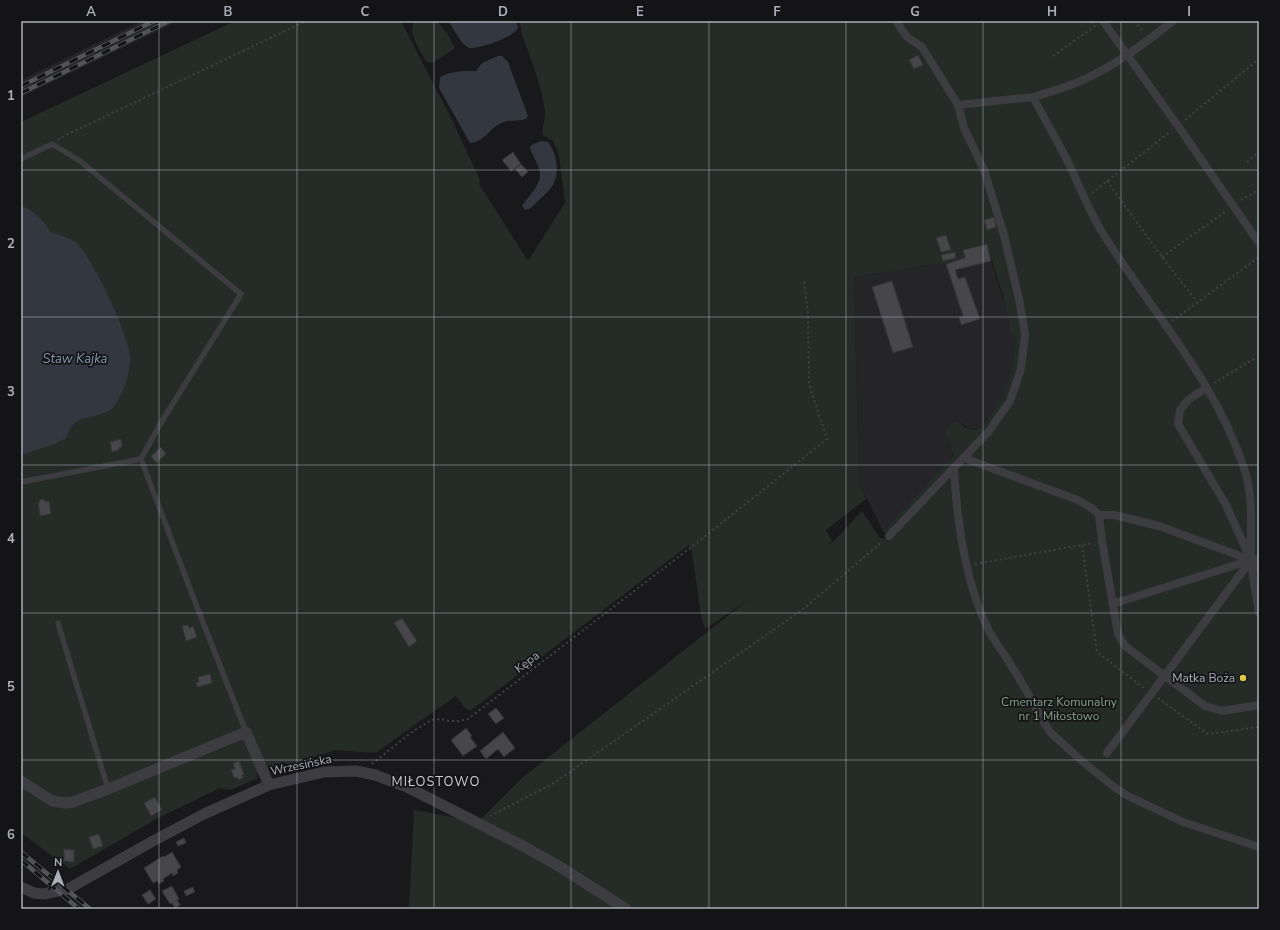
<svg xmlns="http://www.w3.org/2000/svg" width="1280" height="930" font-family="'Nunito Sans',sans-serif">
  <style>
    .built { fill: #252528 }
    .green { fill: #252c27; fill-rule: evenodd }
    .water { fill: #323740 }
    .building { fill: #46464b; stroke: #343336 }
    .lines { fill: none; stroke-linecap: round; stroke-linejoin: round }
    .path { stroke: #404146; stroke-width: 2; stroke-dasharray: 2 3; stroke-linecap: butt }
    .service { stroke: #3c3c41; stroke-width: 5.5 }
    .pedestrian { stroke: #3c3c41; stroke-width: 8 }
    .minor { stroke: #3c3c41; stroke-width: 11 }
    .rail-casing { stroke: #53545a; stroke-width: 4.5 }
    .rail { stroke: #141416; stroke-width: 3; stroke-dasharray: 9; stroke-linecap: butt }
    .grid { fill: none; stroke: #acaeb9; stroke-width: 1; stroke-opacity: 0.55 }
    .poi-dot { fill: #e0c84b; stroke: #141416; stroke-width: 1.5 }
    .labels { text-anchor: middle; stroke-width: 3.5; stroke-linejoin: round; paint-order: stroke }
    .street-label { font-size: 12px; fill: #acaeb9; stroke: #141416 }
    .poi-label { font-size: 12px; fill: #acaeb9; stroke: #141416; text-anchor: end }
    .park-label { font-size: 12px; fill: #86a28c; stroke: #141416 }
    .water-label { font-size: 13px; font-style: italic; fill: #8796b0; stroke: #141416 }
    .neighbourhood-label { font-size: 13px; letter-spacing: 1px; fill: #cdced5; stroke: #141416 }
    .neatline { fill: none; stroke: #acaeb9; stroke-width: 1.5 }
    .grid-label { font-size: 13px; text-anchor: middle; font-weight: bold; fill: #acaeb9 }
  </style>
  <rect width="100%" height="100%" fill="#19191b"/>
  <path class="built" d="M142 21H178L21 97V80Z
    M987 244 991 261 1016 339V354L1009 382 997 408 982 426 978 428 970 429 957 421 949 424 950 442 952 446 953 452 950 460 883 531 859 484 854 277 929 265 946 264 963 250Z"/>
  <path class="green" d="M235 21H401L452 120 480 180 479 184 528 261 565 203 559 155 553 141 543 135C541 125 546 121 545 111 541 83 530 57 521 31V28L519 21H1259V909H409L414 810 478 822 522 778 749 599 705 629 701 616 692 552 689 545 470 711 465 708 456 696 413 726 376 753 335 750 287 766 285 762 256 773 258 778 231 790 220 788 158 818 70 869 21 833V122ZM987 244 1004 299 1011 333 1016 339C1015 368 1006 396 988 419 983 425 978 431 970 429 965 428 961 424 957 421L949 424 946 433 952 447 953 456 883 531 890 538H880L862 511 833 542 827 545 832 541 826 530 866 499 859 484 854 277 929 265 946 264 965 258 964 250Z
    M415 21H437L447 33 455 48 432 63 427 62C421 53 406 30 415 21Z"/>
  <path class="water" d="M448 21H516L518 27C516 37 479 49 469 48L463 44Z
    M498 56H502L508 62 528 116 526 119C518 122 509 119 501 123 489 129 484 142 470 143L439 88 440 77C451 71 464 71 476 71L482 63Z
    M541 141 548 142C557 153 560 173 553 185 549 191 543 196 538 201 534 205 531 209 525 210L522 206C529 195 544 183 539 169 537 161 532 155 530 148L531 145Z
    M21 206C34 210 44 221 51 232 59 235 69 238 76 243 91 254 131 339 130 358 130 369 126 386 120 396 118 400 115 406 112 409 110 410 106 412 104 413 84 422 76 412 66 438L54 444 21 455Z"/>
  <path class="building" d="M918 55 923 65 914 69 909 60Z
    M513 152 521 164 511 171 502 160Z
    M521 164 528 172 522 177 515 169Z
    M994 217 996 227 987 230 984 220Z
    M946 235 951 250 941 252 936 238Z
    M987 244 991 261 955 270 958 279 965 277 980 319 961 325 959 317 963 316 946 264 965 258 963 250Z
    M955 252 956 258 943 261 941 255Z
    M892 281 913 347 893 353 872 287Z
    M121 439 122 447 119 448V450L112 452 110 442Z
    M161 447 166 454 156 463 151 456Z
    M44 499 45 502 49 501 51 514 40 516 38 503 40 502 39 500Z
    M402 618 417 641 409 647 394 623Z
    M188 625 189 628 193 626 197 637 186 641 182 626Z
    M210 674 212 683 198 687 196 683 199 682 198 677Z
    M496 708 504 718 496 724 488 714Z
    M466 728 472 736 470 737 477 746 463 756 451 740Z
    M503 732 515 748 504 757 498 749 486 759 480 751Z
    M239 761 244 774 242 775 243 778 238 780 237 777 234 778 231 770 235 769 233 763Z
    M155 797 162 810 151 816 144 803Z
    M99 834 103 846 93 849 89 837Z
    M184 838 186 843 178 846 176 842Z
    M64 849 74 850V862L64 861Z
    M172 852 181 867 177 870 178 873 173 876 172 873 163 879 164 881 159 884 157 881 153 883 144 868 163 856 164 857Z
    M172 886 179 899 177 900 180 905 175 908 172 903 170 904 162 891Z
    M193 887 195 892 186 896 184 891Z
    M150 890 156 899 148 904 142 895Z"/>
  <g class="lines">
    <path class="path" d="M1134 21 1143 32
      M1053 56 1095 26 1091 21
      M1185 120 1259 59
      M58 140 66 135 306 21
      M1247 162 1259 152
      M1107 181 1162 257 1197 302
      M1092 193 1171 131
      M1241 200 1259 190
      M1162 257 1226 211
      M1172 321 1259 257
      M1214 383 1259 356
      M1082 545 1097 652 1145 689
      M975 564 1093 543
      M1158 698 1208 734 1259 727
      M372 764 412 732 431 720 441 719 449 721H459L468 719 694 545 827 439 809 384 808 314 804 282 800 283
      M490 816 554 783 802 610 882 542"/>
    <path class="service" d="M21 159 52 144 80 161 241 294 159 426 141 459 21 482
      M141 459 192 594 246 732
      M58 623 108 789"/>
    <path class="pedestrian" d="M1103 21 1178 126 1259 243
      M1033 97C1050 92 1067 87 1083 80 1116 65 1145 43 1173 21
      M958 105 1033 97C1045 120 1058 142 1069 164 1080 187 1089 211 1102 232 1151 311 1214 378 1244 468 1254 497 1250 527 1251 558 1252 576 1256 594 1259 612
      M1206 388 1188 400 1180 410 1178 424 1226 505 1251 560 1259 569
      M964 458 1078 500 1093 509 1099 515H1114L1159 526 1251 560
      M954 469C957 522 965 583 989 631 995 642 1004 653 1010 664 1023 683 1033 704 1045 724L1051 733 1083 762 1114 787 1128 796 1183 822 1259 847
      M1099 515 1102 541 1118 634 1125 646 1205 706 1222 711 1259 705
      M889 536 989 431 1010 401 1021 369 1025 334 1019 299 1004 235 984 170 964 128 958 105 922 47 907 37 896 21
      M1112 603 1122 601 1251 560 1259 559
      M1107 753 1251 560"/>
    <path class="minor" d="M21 781 52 801 65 803 73 802 108 789 246 732 269 785
      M21 887 34 893 43 894 68 889 153 841 204 814 269 785 324 772 356 771 375 775 407 787 519 844 557 865 626 909"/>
    <g class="rail-casing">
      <path id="rail" d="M21 86 154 21
        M21 93 169 21
        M21 852 90 909
        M21 860 79 909"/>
    </g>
    <use href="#rail" class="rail"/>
  </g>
  <path class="grid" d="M159 21V909M297 21V909M434 21V909M571 21V909M709 21V909M846 21V909M983 21V909M1121 21V909M21 170H1259M21 317H1259M21 465H1259M21 613H1259M21 760H1259"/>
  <circle class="poi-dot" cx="1243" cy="678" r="4"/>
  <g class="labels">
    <g class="street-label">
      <text transform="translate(527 662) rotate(-38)" y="4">Kępa</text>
      <text transform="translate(301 765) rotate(-12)" y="4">Wrzesińska</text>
    </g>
    <g class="poi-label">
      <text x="1235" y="682">Matka Boża</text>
    </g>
    <g class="park-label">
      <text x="1059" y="706">Cmentarz Komunalny<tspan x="1059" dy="14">nr 1 Miłostowo</tspan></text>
    </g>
    <g class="water-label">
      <text x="75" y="363">Staw Kajka</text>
    </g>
    <g class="neighbourhood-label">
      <text x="436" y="786">MIŁOSTOWO</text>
    </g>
  </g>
  <rect width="1280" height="930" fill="none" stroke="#141416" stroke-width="44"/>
  <g transform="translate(58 872) rotate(1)" stroke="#141416" stroke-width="3" paint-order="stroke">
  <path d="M0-3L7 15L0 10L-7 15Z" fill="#acaeb9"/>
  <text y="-6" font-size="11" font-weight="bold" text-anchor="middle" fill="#acaeb9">N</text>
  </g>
  <rect x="22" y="22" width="1236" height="886" class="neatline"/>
  <g class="grid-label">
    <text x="91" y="16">A</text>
    <text x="228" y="16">B</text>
    <text x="365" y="16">C</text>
    <text x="503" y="16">D</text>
    <text x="640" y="16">E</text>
    <text x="777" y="16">F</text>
    <text x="915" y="16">G</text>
    <text x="1052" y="16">H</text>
    <text x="1189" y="16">I</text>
    <text x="11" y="100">1</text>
    <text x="11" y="248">2</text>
    <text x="11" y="396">3</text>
    <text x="11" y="543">4</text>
    <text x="11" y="691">5</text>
    <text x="11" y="839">6</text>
  </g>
</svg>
